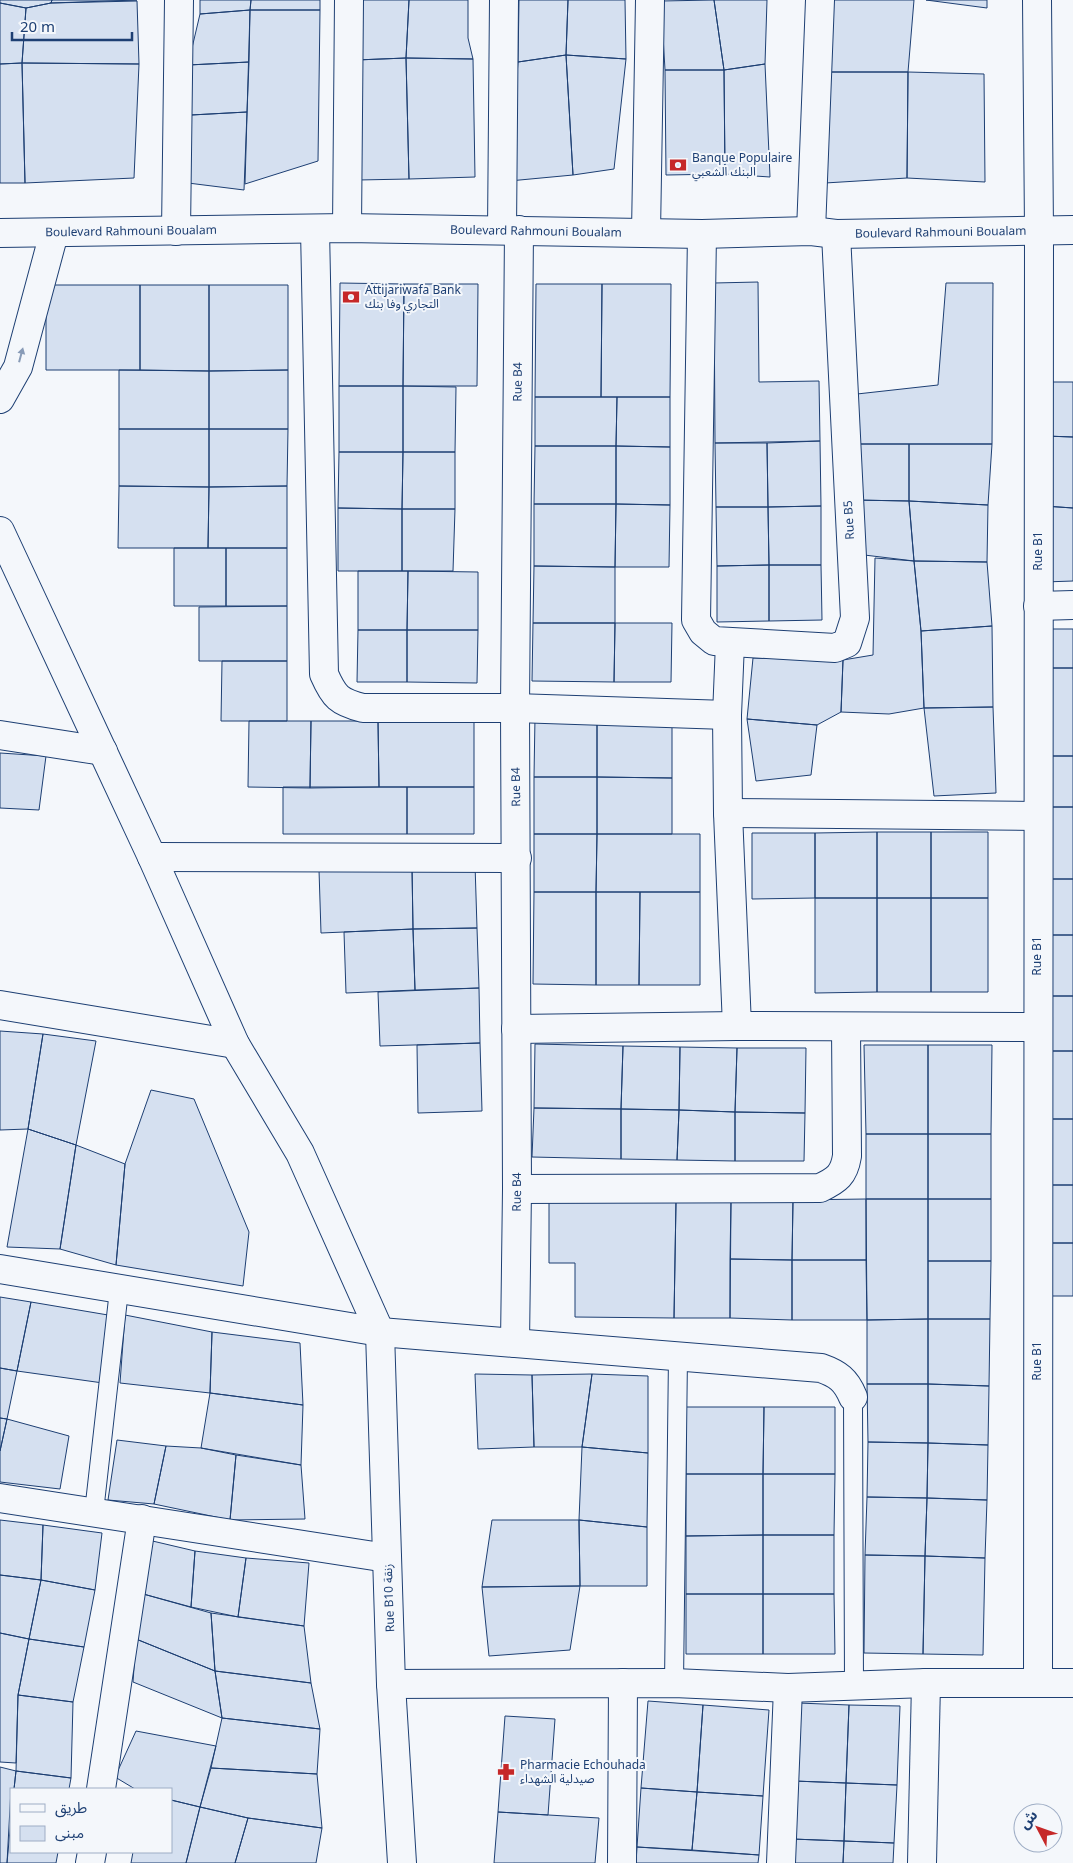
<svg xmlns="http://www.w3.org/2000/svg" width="1073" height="1863" font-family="'Noto Sans','Noto Sans Arabic',sans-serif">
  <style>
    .building { fill: #d5e0f0; stroke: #1d3f73 }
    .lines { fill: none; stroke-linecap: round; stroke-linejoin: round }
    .service-casing { stroke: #1d3f73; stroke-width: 20 }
    .pedestrian-casing { stroke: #1d3f73; stroke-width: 30 }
    .minor-casing { stroke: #1d3f73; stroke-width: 30 }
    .tertiary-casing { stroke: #1d3f73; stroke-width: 30 }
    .service { stroke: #f4f7fb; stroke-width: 18 }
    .pedestrian { stroke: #f4f7fb; stroke-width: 28 }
    .minor { stroke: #f4f7fb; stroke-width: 28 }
    .tertiary { stroke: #f4f7fb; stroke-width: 28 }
    .oneway { fill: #889bb7 }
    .labels { text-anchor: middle; stroke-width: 4; stroke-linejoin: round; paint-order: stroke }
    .poi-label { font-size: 12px; fill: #1d3f73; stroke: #f4f7fb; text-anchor: start }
    .street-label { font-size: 12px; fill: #1d3f73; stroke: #f4f7fb }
  </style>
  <rect width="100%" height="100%" fill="#f4f7fb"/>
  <path class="building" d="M0 0H52L51 3 26 8 0 3Z
    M52 0H137L51 3Z
    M200 0H251L250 10 200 14Z
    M251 0H320V10H250Z
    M358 0H409L406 58 356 60Z
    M409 0H468V38L473 59 406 58Z
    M519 0H568L566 55 518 62Z
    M568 0H625L626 59 566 55Z
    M714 0H767L765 64 724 70Z
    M714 0 724 70H665L661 1Z
    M832 0H914L908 72H825Z
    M926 0H987V8Z
    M137 1 139 64 22 63 26 8 51 3Z
    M0 3 26 8 22 63 0 64Z
    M250 10H320L318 161 245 184Z
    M250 10 249 62 188 65 200 14Z
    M566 55 626 59 614 169 573 175Z
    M566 55 573 175 509 181 518 62Z
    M406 58 473 59 475 177 409 179Z
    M406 58 409 179 358 180 356 60Z
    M249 62 247 112 191 115 188 65Z
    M22 63 25 183H0V64Z
    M22 63 139 64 134 178 25 183Z
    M765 64 770 177 725 174 724 70Z
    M665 70H724L725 174 666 175Z
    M825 72H908L907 178 825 183Z
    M908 72 984 74 985 182 907 178Z
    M247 112 244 190 188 183 191 115Z
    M758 282 759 382 819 381 820 441 715 443 714 283Z
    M340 283 404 284 403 386H339Z
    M946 283H993L992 444H858L857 394 938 385Z
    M404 284H478L477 386H403Z
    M536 284H602L601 397H535Z
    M602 284H671L670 397H601Z
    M46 285H140V370H46Z
    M140 285H209V371L140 370Z
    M209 285H288V370L209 371Z
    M119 370 209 371V429H119Z
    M288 370V429H209V371Z
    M1046 382H1073V437L1045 436Z
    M339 386H403V452H339Z
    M403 386 456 387 455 452H403Z
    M535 397H617L616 446H535Z
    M617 397H670V447L616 446Z
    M119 429H209V487L119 486Z
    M209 429H288L287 486 209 487Z
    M1045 436 1073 437V508L1044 506Z
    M820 441 821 506 768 507 767 443Z
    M715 443H767L768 507H716Z
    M858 444H909V501L854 500Z
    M909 444H992L988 505 909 501Z
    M535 446H616V504H534Z
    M616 446 670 447V505L616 504Z
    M339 452H403L402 509 338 508Z
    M403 452H455V509H402Z
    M119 486 209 487 208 548H118Z
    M287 486V548H208L209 487Z
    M854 500 909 501 914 561 856 554Z
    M909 501 988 505 987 562 914 561Z
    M534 504H616L615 567 534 566Z
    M616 504 670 505 669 567H615Z
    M821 506V565H769L768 507Z
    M1044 506 1073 508V581L1044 582Z
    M716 507H768L769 565 717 566Z
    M338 508 402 509V571H338Z
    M402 509H455L453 571H402Z
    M174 548H226V606H174Z
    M226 548H287V606H226Z
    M875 558 914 561 921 631 924 708 889 714 841 712 843 660 873 655Z
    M914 561 987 562 992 626 921 631Z
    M769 565H821L822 620 769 621Z
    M769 565V621L717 622V566Z
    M534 566 615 567V623H533Z
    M358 571H408L407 630H358Z
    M408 571 478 572V630H407Z
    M287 606V661H199V607Z
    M533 623H615L614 682 532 681Z
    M615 623H672L671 682H614Z
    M992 626 993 707 924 708 921 631Z
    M1045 629H1073V668H1044Z
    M358 630H407V682H357Z
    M407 630H478L477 683 407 682Z
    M753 658 843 660 841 712 817 725 747 719Z
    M222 661H287V721H221Z
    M1044 668H1073V756H1045Z
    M993 707 996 793 934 796 924 708Z
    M535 717H597V777H534Z
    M597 717H672V778L597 777Z
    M747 719 817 725 811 775 756 781Z
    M249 721H311L310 788 248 787Z
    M311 721H378L379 787 310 788Z
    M378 721H474V787H379Z
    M0 753 46 756 39 810 0 808Z
    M1045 756H1073V807H1044Z
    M534 777H597V834H534Z
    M597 777 672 778V834H597Z
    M283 787H407V834H283Z
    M407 787H474V834H407Z
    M1044 807H1073V879H1045Z
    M877 832V898H815V833Z
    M877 832H931V898H877Z
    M931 832H988V898H931Z
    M752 833H815V898L752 899Z
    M534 834H597L596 892H534Z
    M597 834H700V892H596Z
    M475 864 477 928 413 929 412 867Z
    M412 867 413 929 321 933 319 870Z
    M1045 879H1073V935H1044Z
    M534 892H596V985L533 984Z
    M596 892H640L639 985H596Z
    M640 892H700V985H639Z
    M815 898H877V992L815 993Z
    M877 898H931V992H877Z
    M931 898H988V992H931Z
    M477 928 479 988 415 990 413 929Z
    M413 929 415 990 346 993 344 932Z
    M1044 935H1073V996H1044Z
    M479 988 480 1043 380 1046 378 992Z
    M1044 996H1073V1051H1044Z
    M0 1031 43 1034 28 1129 0 1130Z
    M43 1034 96 1041 76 1145 28 1129Z
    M480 1043 482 1111 418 1113 417 1045Z
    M535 1044 623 1046 621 1109 534 1108Z
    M864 1045H928V1134H866Z
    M928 1045H992L991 1134H928Z
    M623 1046 680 1047 679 1110 621 1109Z
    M680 1047 737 1048 735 1112 679 1110Z
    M737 1048H806L805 1113 735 1112Z
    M1044 1051H1073V1119H1044Z
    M151 1090 194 1099 249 1232 243 1286 116 1265 125 1164Z
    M534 1108 621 1109V1159L532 1157Z
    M621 1109 679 1110 677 1160 621 1159Z
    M679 1110 735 1112V1161L677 1160Z
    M735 1112 805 1113 804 1161H735Z
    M1044 1119H1073V1185H1044Z
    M28 1129 76 1145 60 1249 7 1247Z
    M866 1134H928V1199H866Z
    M928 1134H991V1199H928Z
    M76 1145 125 1164 116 1265 60 1249Z
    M1044 1185H1073V1243H1044Z
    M866 1199V1260H792L793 1200Z
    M866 1199H928V1319L867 1320Z
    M928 1199H991V1261H928Z
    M549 1200 676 1201 674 1318 575 1317V1263H549Z
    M793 1200 792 1260 730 1259 731 1201Z
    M676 1201H731L730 1318H674Z
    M1044 1243H1073V1296H1044Z
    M730 1259 792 1260V1320L730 1318Z
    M792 1260H866L867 1320H792Z
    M928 1261H991L990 1319H928Z
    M0 1297 31 1302 17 1371 0 1368Z
    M31 1302 108 1315 103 1383 17 1371Z
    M125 1315 212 1332 210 1393 120 1383Z
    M928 1319H990L989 1386 928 1384Z
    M928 1319V1384H867V1320Z
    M212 1332 300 1343 303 1405 210 1393Z
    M0 1368 17 1371 7 1419 0 1418Z
    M475 1374 532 1375 534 1447 478 1449Z
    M592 1374 582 1447H534L532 1375Z
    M592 1374 648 1376V1453L582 1447Z
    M867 1384H928V1443L868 1442Z
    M928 1384 989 1386 988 1445 928 1443Z
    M210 1393 303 1405 301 1465 201 1448Z
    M686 1407H764L763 1474H686Z
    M764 1407H835V1474H763Z
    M0 1418 7 1419 0 1451Z
    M7 1419 69 1436 60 1489 0 1482V1451Z
    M117 1440 166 1446 154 1504 108 1500Z
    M868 1442 928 1443 927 1498 867 1497Z
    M928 1443 988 1445 987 1500 927 1498Z
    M166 1446 201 1448 236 1455 230 1520 154 1504Z
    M582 1447 648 1453 647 1527 579 1520Z
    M236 1455 301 1465 305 1519 230 1520Z
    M686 1474H763V1535L686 1536Z
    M763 1474H835L834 1535H763Z
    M867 1497 927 1498 925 1556 865 1555Z
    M927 1498 987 1500 985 1558 925 1556Z
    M0 1520 43 1525 41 1580 0 1575Z
    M492 1520H579L580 1586 482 1587Z
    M579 1520 647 1527V1586H580Z
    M43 1525 102 1533 95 1590 41 1580Z
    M763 1535H834V1594H763Z
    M763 1535V1594H686V1536Z
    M144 1539 195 1551 191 1607 136 1592Z
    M195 1551 246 1558 238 1617 191 1607Z
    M865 1555 925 1556 923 1654 864 1653Z
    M925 1556 985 1558 983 1655 923 1654Z
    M246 1558 309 1563 304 1626 238 1617Z
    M0 1575 41 1580 29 1639 0 1633Z
    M41 1580 95 1590 84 1647 29 1639Z
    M580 1586 570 1650 489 1656 482 1587Z
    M136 1592 211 1613 215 1671 136 1639Z
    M686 1594H763V1654H686Z
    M763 1594H834L835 1654H763Z
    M211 1613 304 1626 311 1683 215 1671Z
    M0 1633 29 1639 18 1695 16 1763 0 1762Z
    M29 1639 84 1647 73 1702 18 1695Z
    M136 1639 215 1671 222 1718 133 1682Z
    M215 1671 311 1683 320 1729 222 1718Z
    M18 1695 73 1702 71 1778 16 1771Z
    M648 1701 703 1705 697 1792 641 1788Z
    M798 1703 849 1705 846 1783 794 1781Z
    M703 1705 769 1710 763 1796 697 1792Z
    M849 1705 900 1706 897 1785 846 1783Z
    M505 1716 555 1719 548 1815 498 1812Z
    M222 1718 320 1729 317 1774 211 1768Z
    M136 1731 216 1746 200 1807 171 1800V1789H135L115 1777Z
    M0 1767 16 1771 14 1789H11L7 1863H0Z
    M211 1768 317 1774 322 1828 248 1818 200 1807Z
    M16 1771 71 1778 69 1789H14Z
    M794 1781 846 1783 844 1841 792 1839Z
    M846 1783 897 1785 894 1843 844 1841Z
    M641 1788 697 1792 692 1850 637 1847Z
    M697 1792 763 1796 759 1855 692 1850Z
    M171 1800 200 1807 186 1863H131L133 1852H171Z
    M200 1807 248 1818 235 1863H186Z
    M498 1812 599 1818 595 1863H494Z
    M248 1818 322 1828 316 1863H235Z
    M11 1819V1852H58L56 1863H7Z
    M792 1839 844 1841 843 1863H791Z
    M844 1841 894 1843 893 1863H843Z
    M637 1847 759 1855 758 1863H636Z"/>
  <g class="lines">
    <g class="service-casing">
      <path id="service" d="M853 1397 854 1685
        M94 1512 119 1290
        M674 1683 678 1356"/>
    </g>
    <g class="pedestrian-casing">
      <path id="pedestrian" d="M152 857 517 858"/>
    </g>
    <g class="minor-casing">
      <g id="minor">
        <path d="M1037 0 1039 230 1038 1683"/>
        <path d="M347 228 349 0"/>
        <path d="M315 229 324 674C334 697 339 702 363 708H515L727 715"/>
        <path d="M502 230 504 0"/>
        <path d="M176 231 179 0"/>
        <path d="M811 231 820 0"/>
        <path d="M646 232 650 0"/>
        <path d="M702 234 696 620 703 632 714 641 835 648 847 643 855 618 836 234"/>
        <path d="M0 399 18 367 54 233"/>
        <path d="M0 531 152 857 235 1044 300 1153 380 1332 391 1684 402 1863"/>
        <path d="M1038 606 1073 605"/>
        <path d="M730 643 727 715 728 813 737 1026"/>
        <path d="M0 735 103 751"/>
        <path d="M728 813 1037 816"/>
        <path d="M0 1005 235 1044"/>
        <path d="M516 1029 737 1026 1037 1027"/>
        <path d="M517 1189 820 1188C837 1180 844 1175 847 1156L846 1028"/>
        <path d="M0 1269 380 1332 821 1368C838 1374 846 1380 853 1397"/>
        <path id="s1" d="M515 1343 517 1189 515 708 519 230"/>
        <path d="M0 1498 387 1558"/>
        <path d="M391 1684 674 1683 788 1688 926 1683H1073"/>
        <path d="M101 1789 142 1519"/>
        <path d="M90 1863 92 1852"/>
        <path d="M622 1863 623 1683"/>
        <path d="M781 1863 788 1688"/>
        <path d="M922 1863 926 1683"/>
      </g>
    </g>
    <g class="tertiary-casing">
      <g id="tertiary">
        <path id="s2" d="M0 233 347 228 702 234 811 231 836 234 1073 230"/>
      </g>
    </g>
    <use href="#service" class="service"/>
    <use href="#pedestrian" class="pedestrian"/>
    <use href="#minor" class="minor"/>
    <use href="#tertiary" class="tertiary"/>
  </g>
  <defs><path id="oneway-solid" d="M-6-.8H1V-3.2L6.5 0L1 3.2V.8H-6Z" transform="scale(1.25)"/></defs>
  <use class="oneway" href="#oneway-solid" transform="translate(21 355) rotate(-75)"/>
  <defs>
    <g id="bank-bare" transform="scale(1.35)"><path d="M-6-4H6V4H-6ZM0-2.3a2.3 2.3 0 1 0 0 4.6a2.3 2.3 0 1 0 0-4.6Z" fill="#c62828" stroke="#f4f7fb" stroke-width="2.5" paint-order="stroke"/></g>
    <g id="pharmacy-bare" transform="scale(1.35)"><path d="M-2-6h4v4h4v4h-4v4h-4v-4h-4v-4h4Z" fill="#c62828" stroke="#f4f7fb" stroke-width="2.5" paint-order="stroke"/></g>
  </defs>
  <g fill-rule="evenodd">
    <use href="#bank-bare" x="678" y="165"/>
    <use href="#bank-bare" x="351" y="297"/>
    <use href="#pharmacy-bare" x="506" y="1772"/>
  </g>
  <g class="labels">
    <g class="poi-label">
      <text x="692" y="162">Banque Populaire<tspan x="692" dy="14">البنك الشعبي</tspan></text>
      <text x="365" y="294">Attijariwafa Bank<tspan x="365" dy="14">التجاري وفا بنك</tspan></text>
      <text x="520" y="1769">Pharmacie Echouhada<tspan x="520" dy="14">صيدلية الشهداء</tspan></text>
    </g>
    <g class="street-label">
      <text dy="4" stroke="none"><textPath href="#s2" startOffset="536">Boulevard Rahmouni Boualam</textPath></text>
      <text dy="4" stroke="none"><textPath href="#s2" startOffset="131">Boulevard Rahmouni Boualam</textPath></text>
      <text dy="4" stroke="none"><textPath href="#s2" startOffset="941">Boulevard Rahmouni Boualam</textPath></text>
      <text dy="4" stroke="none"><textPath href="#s1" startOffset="961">Rue B4</textPath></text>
      <text transform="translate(849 520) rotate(-93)" y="4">Rue B5</text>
      <text transform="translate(1038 551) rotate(-90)" y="4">Rue B1</text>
      <text transform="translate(516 787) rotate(-91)" y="4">Rue B4</text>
      <text transform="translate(1037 956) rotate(-90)" y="4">Rue B1</text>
      <text dy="4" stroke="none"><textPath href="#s1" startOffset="151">Rue B4</textPath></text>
      <text transform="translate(1037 1361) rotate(-90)" y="4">Rue B1</text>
      <text transform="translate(389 1598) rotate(-92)" y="4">Rue B10 زنقة</text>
    </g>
  </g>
  <rect x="10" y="1788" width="162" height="65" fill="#f4f7fb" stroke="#9eadc5"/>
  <rect x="20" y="1804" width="25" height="8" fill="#f4f7fb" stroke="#9eadc5"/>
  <text x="55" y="1813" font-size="15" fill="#1d3f73">طريق</text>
  <rect x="20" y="1826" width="25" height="15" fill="#d5e0f0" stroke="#9eadc5"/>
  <text x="55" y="1838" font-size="15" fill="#1d3f73">مبنى</text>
  <g transform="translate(1038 1828) rotate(311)"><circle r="24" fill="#f4f7fb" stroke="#9eadc5"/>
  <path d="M0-4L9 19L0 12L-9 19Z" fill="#c62828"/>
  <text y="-8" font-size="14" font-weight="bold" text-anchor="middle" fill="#1d3f73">ش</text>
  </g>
  <path d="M12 32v8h120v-8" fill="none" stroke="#1d3f73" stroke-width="2.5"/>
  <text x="20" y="32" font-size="15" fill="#1d3f73" stroke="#f4f7fb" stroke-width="4" paint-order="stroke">20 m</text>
</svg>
